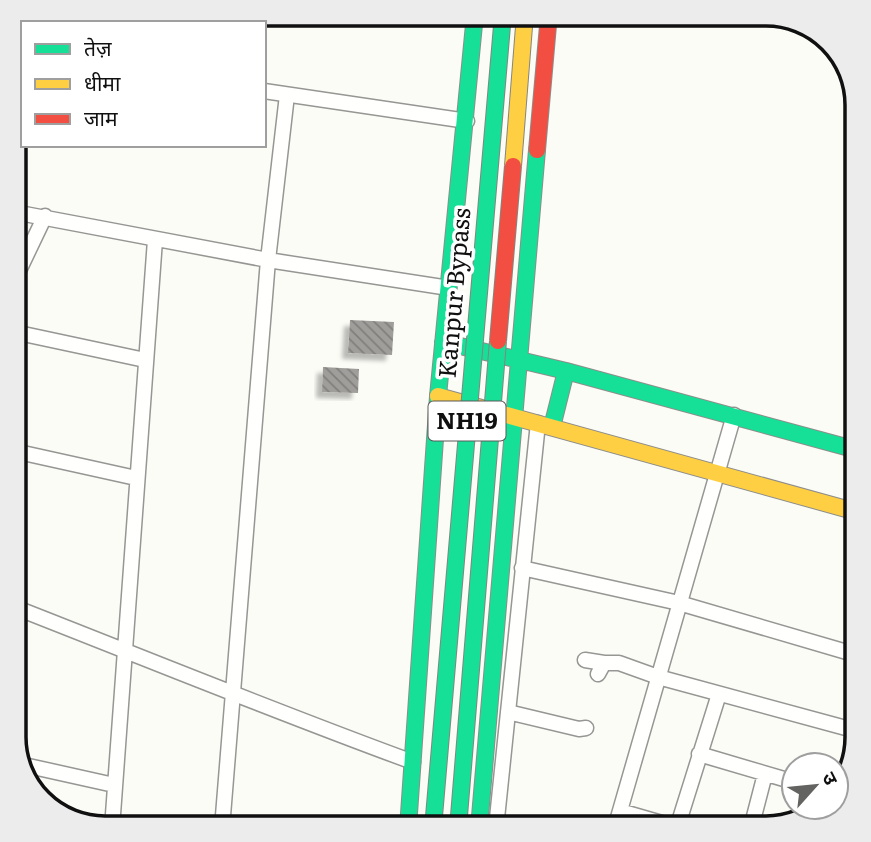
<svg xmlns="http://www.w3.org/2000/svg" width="871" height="842" font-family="Literata,'Noto Sans Devanagari',serif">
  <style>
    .building { fill: url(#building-back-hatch); filter: url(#shadow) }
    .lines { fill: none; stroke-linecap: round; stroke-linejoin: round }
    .street-casing { stroke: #969694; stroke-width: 17 }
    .fast-casing { stroke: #8d8d8b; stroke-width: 18 }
    .slow-casing { stroke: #8d8d8b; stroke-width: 18 }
    .jam-casing { stroke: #8d8d8b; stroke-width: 18 }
    .street { stroke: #fffffe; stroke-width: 14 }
    .fast { stroke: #16e098; stroke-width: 16 }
    .slow { stroke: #ffcf43; stroke-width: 16 }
    .jam { stroke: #f24e42; stroke-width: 16 }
    .fast-bridge-casing { stroke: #848481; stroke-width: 18; stroke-linecap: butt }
    .slow-bridge-casing { stroke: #848481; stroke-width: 18; stroke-linecap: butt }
    .jam-bridge-casing { stroke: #848481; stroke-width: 18; stroke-linecap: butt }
    .fast-bridge { stroke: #16e098; stroke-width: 16 }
    .slow-bridge { stroke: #ffcf43; stroke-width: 16 }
    .jam-bridge { stroke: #f24e42; stroke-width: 16 }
    .labels { text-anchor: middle; stroke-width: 7; stroke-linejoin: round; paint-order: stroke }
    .shield { fill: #fff; stroke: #585858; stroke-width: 2 }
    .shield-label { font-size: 23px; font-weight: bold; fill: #101010 }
    .street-label { font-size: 24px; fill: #101010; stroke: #fff }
    .rim { fill: none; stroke: #101010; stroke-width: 3.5 }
  </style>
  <defs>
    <pattern id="building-back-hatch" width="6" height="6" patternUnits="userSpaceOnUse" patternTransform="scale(1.75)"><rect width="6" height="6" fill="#a09e9b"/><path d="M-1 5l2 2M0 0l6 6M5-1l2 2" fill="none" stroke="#817f7d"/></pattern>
    <filter id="shadow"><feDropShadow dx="-6" dy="6" stdDeviation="2" flood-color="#0004"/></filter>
  </defs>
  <rect width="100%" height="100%" fill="#fcfcf7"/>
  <path class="building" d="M350 320 394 322 392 355 348 353Z
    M323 367 359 369 358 393 322 392Z"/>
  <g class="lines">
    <g class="street-casing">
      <path id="street" d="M250 23 251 14
        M264 91 467 121
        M14 212 268 260 449 288
        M14 281 45 216
        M14 332 145 360
        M14 451 136 478
        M522 568 679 603 857 655
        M14 607C147 659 279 713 413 762
        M585 660 604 663
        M598 674 604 663H619L658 677 857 731
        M508 712 579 729 586 728
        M699 754 794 782
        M24 765 114 785
        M620 811 679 828
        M112 828 155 240
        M222 828 268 260 287 95
        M496 828 538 423
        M615 828 734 415
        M677 828 719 694
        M751 828 765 774"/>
    </g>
    <g class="fast-casing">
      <path id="fast" d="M443 342 566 371 857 450
        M552 427 566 371
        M408 828 438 396 475 14
        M479 828 537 150"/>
    </g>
    <g class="slow-casing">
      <path id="slow" d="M438 396 857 512"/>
    </g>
    <g class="jam-casing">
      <path id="jam" d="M537 150 549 14"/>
    </g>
    <use href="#street" class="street"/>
    <use href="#fast" class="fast"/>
    <use href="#slow" class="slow"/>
    <use href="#jam" class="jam"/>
    <g class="fast-bridge-casing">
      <path id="fast-bridge" d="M433 828 503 14
        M458 828 498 341"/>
    </g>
    <g class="slow-bridge-casing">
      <path id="slow-bridge" d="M513 166 525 14"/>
    </g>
    <g class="jam-bridge-casing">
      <path id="jam-bridge" d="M498 341 513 166"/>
    </g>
    <use href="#fast-bridge" class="fast-bridge"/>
    <use href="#slow-bridge" class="slow-bridge"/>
    <use href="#jam-bridge" class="jam-bridge"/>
  </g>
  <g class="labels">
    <rect class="shield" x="428.5" y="401.5" width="77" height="39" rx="5"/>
    <g class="shield-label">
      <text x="467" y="429">NH19</text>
    </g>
    <g class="street-label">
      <text transform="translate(455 293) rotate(-85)" y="8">Kanpur Bypass</text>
    </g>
  </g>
  <path d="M0 0H871V842H0ZM105 26H766A79 79 0 0 1 845 105V737A79 79 0 0 1 766 816H105A79 79 0 0 1 26 737V105A79 79 0 0 1 105 26Z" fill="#ececec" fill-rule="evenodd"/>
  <path class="rim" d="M105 26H766A79 79 0 0 1 845 105V737A79 79 0 0 1 766 816H105A79 79 0 0 1 26 737V105A79 79 0 0 1 105 26Z"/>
  <rect x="21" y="21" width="245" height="126" fill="#ffffff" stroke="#9f9f9f" stroke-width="2"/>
  <rect x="35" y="44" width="35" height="10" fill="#16e098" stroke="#9f9f9f" stroke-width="2"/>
  <text x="84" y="56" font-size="21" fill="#101010">तेज़</text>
  <rect x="35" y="79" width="35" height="10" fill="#ffcf43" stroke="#9f9f9f" stroke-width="2"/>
  <text x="84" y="91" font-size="21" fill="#101010">धीमा</text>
  <rect x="35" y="114" width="35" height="10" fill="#f24e42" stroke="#9f9f9f" stroke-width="2"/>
  <text x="84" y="126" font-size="21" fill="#101010">जाम</text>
  <g transform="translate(815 786) rotate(63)"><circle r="33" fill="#ffffff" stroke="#9f9f9f" stroke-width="2"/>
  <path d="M0-5L12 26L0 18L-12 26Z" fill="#636361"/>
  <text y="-10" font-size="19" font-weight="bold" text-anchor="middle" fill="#101010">उ</text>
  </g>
</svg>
